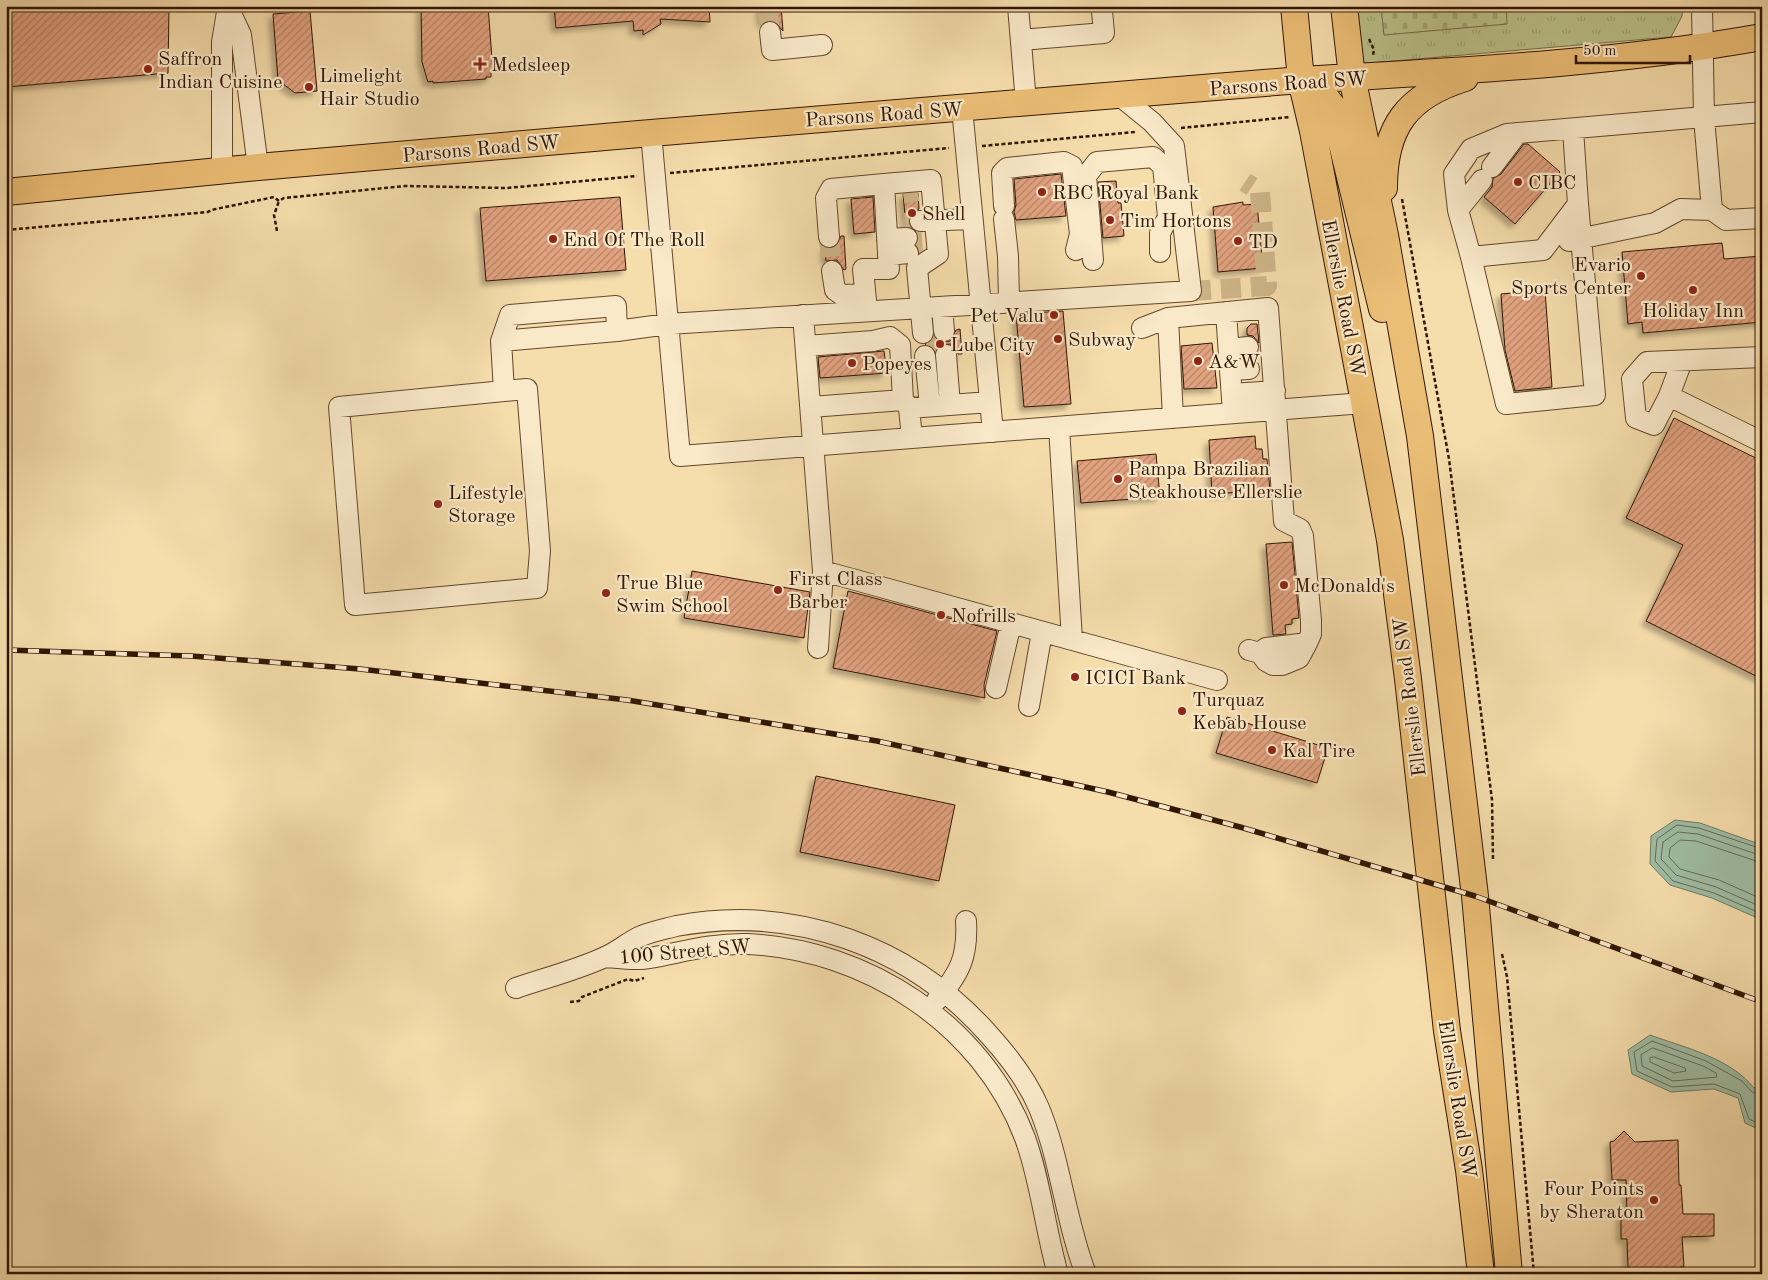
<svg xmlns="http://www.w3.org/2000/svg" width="1768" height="1280" font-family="'Old Standard TT',serif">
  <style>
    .grass { fill: url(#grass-tufts); stroke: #766c46 }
    .cemetery { fill: url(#cemetery-stones); stroke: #766c46 }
    .water { fill: #9ebda4; stroke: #727a64 }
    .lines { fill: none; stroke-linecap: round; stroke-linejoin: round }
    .shore { stroke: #686a54; stroke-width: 1 }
    .building { fill: url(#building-hatch); stroke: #311603; filter: url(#shadow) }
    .minor-tunnel { stroke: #cfb58a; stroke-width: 20; stroke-dasharray: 20 10; stroke-linecap: butt }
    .minor-casing { stroke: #62482d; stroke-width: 22 }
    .major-casing { stroke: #311603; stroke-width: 28 }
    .path { stroke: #311603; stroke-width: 2.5; stroke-dasharray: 4 2.5; stroke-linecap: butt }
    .minor { stroke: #f9e9c9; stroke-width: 20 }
    .major { stroke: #ebbe76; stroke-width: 26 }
    .rail-casing { stroke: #311603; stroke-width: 5.5 }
    .rail { stroke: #f9e9c9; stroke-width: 4; stroke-dasharray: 11; stroke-linecap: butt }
    .poi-dot { fill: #8f2418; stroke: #f9e9c9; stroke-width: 2 }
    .labels { text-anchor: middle; stroke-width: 4.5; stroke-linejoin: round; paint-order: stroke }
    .poi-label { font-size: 20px; fill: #311603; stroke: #f9e9c9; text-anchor: start }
    .street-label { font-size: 20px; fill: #311603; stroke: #f9e9c9 }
  </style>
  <defs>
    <pattern id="grass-tufts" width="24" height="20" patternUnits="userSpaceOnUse" patternTransform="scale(1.25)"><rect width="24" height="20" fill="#bbc18a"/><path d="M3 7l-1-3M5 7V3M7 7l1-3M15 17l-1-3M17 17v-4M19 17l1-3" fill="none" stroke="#a1a575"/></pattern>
    <pattern id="cemetery-stones" width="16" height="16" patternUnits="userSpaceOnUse" patternTransform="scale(1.25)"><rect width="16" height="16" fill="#bbc18a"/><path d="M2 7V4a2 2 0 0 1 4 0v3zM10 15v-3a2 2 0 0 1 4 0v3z" fill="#a1a575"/></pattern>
    <pattern id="building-hatch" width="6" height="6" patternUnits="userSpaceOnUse" patternTransform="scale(1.25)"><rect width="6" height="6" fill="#e1a27f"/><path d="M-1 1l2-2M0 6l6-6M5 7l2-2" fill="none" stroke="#b78366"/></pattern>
    <filter id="shadow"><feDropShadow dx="-4.5" dy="4.5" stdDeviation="2.5" flood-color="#0004"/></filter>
  </defs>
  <rect width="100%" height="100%" fill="#f6ddac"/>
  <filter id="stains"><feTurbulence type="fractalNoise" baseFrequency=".004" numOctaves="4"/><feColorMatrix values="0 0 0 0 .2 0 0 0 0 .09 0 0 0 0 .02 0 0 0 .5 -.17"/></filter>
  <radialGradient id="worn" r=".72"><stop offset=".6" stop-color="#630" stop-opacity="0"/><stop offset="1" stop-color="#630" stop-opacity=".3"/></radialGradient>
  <path class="grass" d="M1354 6H1683L1682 16 1671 37 1359 64Z"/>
  <path class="cemetery" d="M1381 6H1506L1507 24 1384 35Z"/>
  <path class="water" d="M1675 820 1700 823 1762 845V920L1712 898 1670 885 1650 864 1651 836Z
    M1650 1035C1686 1048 1730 1058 1754 1088H1762V1131L1745 1123 1738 1098 1714 1089 1671 1092 1632 1074 1628 1050Z"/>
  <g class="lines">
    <path class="shore" d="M1762 849 1699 828 1677 825 1657 839 1655 861 1673 881 1714 893 1762 914
      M1762 856 1698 834 1678 832 1663 842 1661 859 1676 875 1716 887 1762 907
      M1762 863 1696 841 1680 840 1670 848 1669 857 1680 869 1719 880 1762 899
      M1653 1048 1703 1066 1716 1073 1717 1077 1673 1081 1642 1066 1641 1055Z
      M1654 1057 1685 1068 1686 1071 1674 1073 1650 1062V1058Z
      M1762 1093 1752 1092 1742 1081 1706 1061 1652 1041 1634 1052 1637 1071 1672 1087 1714 1084 1740 1094 1749 1119 1762 1125"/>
  </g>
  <path class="building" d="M89 6H169L168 73 6 87V12Z
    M421 6H488L493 72H491V77H486V79L433 83V81L428 82 422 62Z
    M554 6H709L710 22 660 19 661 24 643 35V30L634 31 633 21 556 28Z
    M760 6H781L783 31 774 21 768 20 762 24Z
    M310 11 317 91 295 93 278 80 273 14Z
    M1524 144H1528L1560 172 1515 224 1484 197 1492 187 1493 178 1501 174Z
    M1061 174 1066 216 1016 220 1014 212 1016 205 1014 179Z
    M1116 181 1118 203H1121L1124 236 1103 238 1098 182Z
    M918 193 919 209 910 215V227L906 226 903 194Z
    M620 197 626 270 486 281 480 208Z
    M873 197 875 232 854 234 851 199Z
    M1243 202V205L1257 204 1263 268 1218 272 1213 207Z
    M841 236H844L846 269 844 270 837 260 826 261 825 248 836 246Z
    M1722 243 1724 259 1762 256V322L1643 333 1642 322 1628 324 1622 252Z
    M1545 290 1552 387 1515 391 1505 350 1501 294Z
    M1063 311 1071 404 1024 407 1016 314Z
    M1251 324H1257L1259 343 1253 336 1247 335V328Z
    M960 329 962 354H958L951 344 940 345 935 350 925 344 934 337 939 342 950 341 956 330Z
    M1212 343 1217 388 1184 389 1181 346Z
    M884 351 887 373 820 378 818 357Z
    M1674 418 1762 461V679L1646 621 1683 545 1626 518Z
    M1255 436 1256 449H1262L1263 459H1267L1270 490 1212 494 1209 440Z
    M1156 454 1160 497 1081 503 1077 461Z
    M1292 542 1299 618 1292 619V624L1285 625 1286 634 1273 635 1266 544Z
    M692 571 810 592 804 638 684 618Z
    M848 591 997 631 984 685 985 698 833 668Z
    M1227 717 1328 748 1317 783 1216 753Z
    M816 776 955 805 939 881 800 852Z
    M1624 1131 1635 1142 1678 1140 1679 1185H1681L1683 1214H1714V1236L1682 1237 1684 1267H1681V1274H1630V1268H1628L1627 1239H1621V1215L1627 1214 1626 1180H1612L1610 1142 1614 1141Z"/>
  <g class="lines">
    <path class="minor-tunnel" d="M767 6 770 32
      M903 193 918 191
      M905 223 920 221
      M829 237 832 271
      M907 238 922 237
      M908 253 923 252
      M1191 291 1267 286 1260 192 1245 182
      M935 332 937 356"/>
    <g class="minor-casing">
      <path id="minor" d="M1018 6 1026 103
        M1702 6 1704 118 1712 210 1726 220 1762 218
        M228 7 241 35 258 167
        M770 32 772 50 822 45
        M1021 40 1104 33 1102 11
        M962 108 993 432
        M1573 129 1578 204 1543 250 1471 257 1458 210 1454 174 1471 149 1507 134 1762 112
        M651 133 680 456 1364 403
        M1492 167 1517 134
        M222 171V42L228 6
        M1004 206 1002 173 1007 168 1064 162 1072 166 1080 234 1076 250
        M1458 210 1482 180
        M1004 219 1008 256 1009 302
        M920 221 972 219
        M829 237 826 198 831 189 884 184
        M887 239 907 238
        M1569 241 1655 223 1681 209 1712 210
        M888 255 908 253
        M1471 257 1506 404 1595 395 1578 204
        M1093 260 1086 176 1097 162 1153 157 1163 166 1168 217 1160 233V252
        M832 271 835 290 842 295 865 294
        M942 307 944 331
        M867 311 863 269H889L884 184 931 180 938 254 917 268 923 333
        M1226 312 1233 413
        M803 315 823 571 818 648
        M1168 318 1173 418
        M1142 328 1168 318 1268 308 1284 521 1300 529 1303 536 1311 620V634L1307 643 1299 658 1282 665H1273L1266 661 1260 653 1249 650
        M617 331 616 306 510 315 501 341 617 331 668 324 1191 291 1174 146 1152 122 1120 96
        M501 341 504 391 339 407 355 605 537 588 540 551 527 389 504 391
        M806 346 873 341 890 337 900 345 903 400 909 408
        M1229 349 1248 347
        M946 355 950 405
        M925 356 930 406
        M1762 357 1647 362 1632 379 1636 418 1654 425 1669 396 1762 442
        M1230 370 1249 369
        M1232 394 1275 391
        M1669 396 1682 361
        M811 407 903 400
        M1059 427 1072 640
        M912 438 909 408 990 402
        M823 571 1217 680
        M1260 653 1266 648 1307 643
        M996 688 1011 623
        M1029 706 1042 632
        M605 957C619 958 636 961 650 958 683 952 713 943 747 944 866 949 982 1024 1025 1138 1041 1182 1045 1229 1058 1274
        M516 988C545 978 577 970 605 957 617 952 627 943 639 937 649 932 665 929 676 926 795 904 912 946 991 1037 1009 1057 1028 1082 1039 1108 1061 1161 1065 1220 1086 1274
        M937 1000C960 973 968 957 966 921"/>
    </g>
    <g class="major-casing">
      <path id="major" d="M1294 6 1301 80 1313 131 1390 540 1408 679 1447 1031 1469 1170 1481 1274
        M1344 6 1352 77 1385 235 1420 436 1475 896 1509 1274
        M1301 80 1320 90 1333 107 1382 309
        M1384 188C1384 127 1407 96 1465 78
        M6 192 258 167 651 133 1301 80C1455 71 1610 64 1762 37"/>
    </g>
    <path class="path" d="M1369 39 1374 50 1373 55
      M1181 128 1290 117
      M982 146 1135 132
      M670 173 949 148
      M1402 199 1449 459 1492 800 1493 860
      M6 230 208 212 211 210 274 197 279 201 284 198 405 186 507 188 637 176
      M277 231 274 215 279 201
      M1502 954 1507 977 1534 1274
      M570 1002 579 1001 582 997 628 979 634 981 644 978"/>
    <use href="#minor" class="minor"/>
    <use href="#major" class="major"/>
    <g class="rail-casing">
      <path id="rail" d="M6 650 191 656 360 669 627 700 877 741 1108 792 1240 827 1475 896 1762 1002"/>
    </g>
    <use href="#rail" class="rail"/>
  </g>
  <g class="poi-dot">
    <path d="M477.5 56.5h5v5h5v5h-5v5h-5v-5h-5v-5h5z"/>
    <circle cx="148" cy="69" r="5"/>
    <circle cx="309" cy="87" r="5"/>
    <circle cx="1518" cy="182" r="5"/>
    <circle cx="1042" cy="192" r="5"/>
    <circle cx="912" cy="213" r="5"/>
    <circle cx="1110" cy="220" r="5"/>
    <circle cx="553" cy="239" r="5"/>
    <circle cx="1238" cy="241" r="5"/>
    <circle cx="1641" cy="276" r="5"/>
    <circle cx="1693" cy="290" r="5"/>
    <circle cx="1054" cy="315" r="5"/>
    <circle cx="1058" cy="339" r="5"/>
    <circle cx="940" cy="344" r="5"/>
    <circle cx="1198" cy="361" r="5"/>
    <circle cx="852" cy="363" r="5"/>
    <circle cx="1118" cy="479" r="5"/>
    <circle cx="438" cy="504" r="5"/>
    <circle cx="1284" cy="585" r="5"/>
    <circle cx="778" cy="590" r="5"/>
    <circle cx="606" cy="593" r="5"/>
    <circle cx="941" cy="615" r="5"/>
    <circle cx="1075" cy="677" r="5"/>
    <circle cx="1182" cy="711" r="5"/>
    <circle cx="1272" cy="750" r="5"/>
    <circle cx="1654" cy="1200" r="5"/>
  </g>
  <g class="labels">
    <g class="poi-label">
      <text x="158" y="65">Saffron<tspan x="158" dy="23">Indian Cuisine</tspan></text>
      <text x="491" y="71">Medsleep</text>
      <text x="319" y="82">Limelight<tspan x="319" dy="23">Hair Studio</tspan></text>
      <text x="1528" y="189">CIBC</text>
      <text x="1052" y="199">RBC Royal Bank</text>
      <text x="922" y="220">Shell</text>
      <text x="1120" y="227">Tim Hortons</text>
      <text x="563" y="246">End Of The Roll</text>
      <text x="1248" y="248">TD</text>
      <text x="1631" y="271" text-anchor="end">Evario<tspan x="1631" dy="23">Sports Center</tspan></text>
      <text x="1693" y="317" text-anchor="middle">Holiday Inn</text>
      <text x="1044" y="322" text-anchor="end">Pet Valu</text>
      <text x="1068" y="346">Subway</text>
      <text x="950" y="351">Lube City</text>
      <text x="1208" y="368">A&amp;W</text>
      <text x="862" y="370">Popeyes</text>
      <text x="1128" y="475">Pampa Brazilian<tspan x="1128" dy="23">Steakhouse Ellerslie</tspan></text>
      <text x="448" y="499">Lifestyle<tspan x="448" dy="23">Storage</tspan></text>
      <text x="788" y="585">First Class<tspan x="788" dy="23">Barber</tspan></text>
      <text x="616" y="589">True Blue<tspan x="616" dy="23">Swim School</tspan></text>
      <text x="1294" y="592">McDonald's</text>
      <text x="951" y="622">Nofrills</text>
      <text x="1085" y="684">ICICI Bank</text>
      <text x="1192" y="706">Turquaz<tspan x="1192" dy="23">Kebab House</tspan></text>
      <text x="1282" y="757">Kal Tire</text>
      <text x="1644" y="1195" text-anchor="end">Four Points<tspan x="1644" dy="23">by Sheraton</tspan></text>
    </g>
    <g class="street-label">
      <text transform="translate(1288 83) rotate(-4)" y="7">Parsons Road SW</text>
      <text transform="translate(884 114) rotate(-4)" y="7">Parsons Road SW</text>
      <text transform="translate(481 148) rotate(-5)" y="7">Parsons Road SW</text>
      <text transform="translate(1344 298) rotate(79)" y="7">Ellerslie Road SW</text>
      <text transform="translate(1409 697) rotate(-97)" y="7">Ellerslie Road SW</text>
      <text transform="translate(685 951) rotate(-5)" y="7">100 Street SW</text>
      <text transform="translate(1458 1099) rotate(81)" y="7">Ellerslie Road SW</text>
    </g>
  </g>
  <rect width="1768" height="1280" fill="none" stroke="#f6ddac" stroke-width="25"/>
  <rect x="8" y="8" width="1753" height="1265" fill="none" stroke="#311603" stroke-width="2.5"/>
  <rect x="12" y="12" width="1743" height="1255" fill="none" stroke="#311603"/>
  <path d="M1576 55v8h114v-8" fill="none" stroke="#311603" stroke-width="2.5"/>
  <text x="1583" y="55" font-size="15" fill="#311603" stroke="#f9e9c9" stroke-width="4" paint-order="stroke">50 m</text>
  <rect width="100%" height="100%" filter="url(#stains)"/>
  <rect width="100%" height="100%" fill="url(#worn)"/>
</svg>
